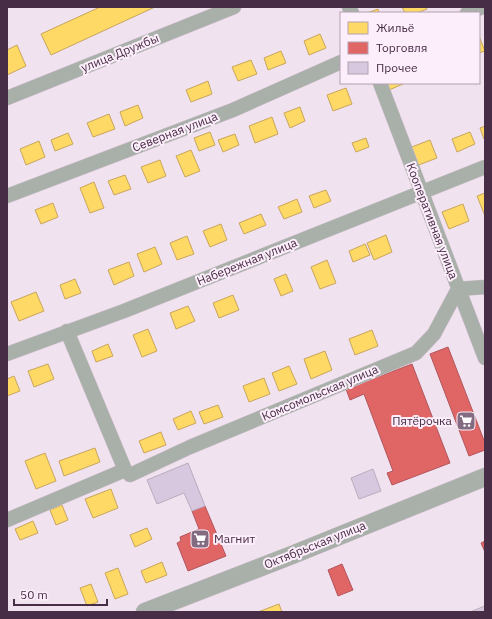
<svg xmlns="http://www.w3.org/2000/svg" width="492" height="619" font-family="'IBM Plex Sans',sans-serif">
  <style>
    .homes { fill: #ffd966; stroke: #c8a55c }
    .shops { fill: #e06666; stroke: #b2555c }
    .building { fill: #d8c8df; stroke: #baacbf }
    .lines { fill: none; stroke-linecap: round; stroke-linejoin: round }
    .minor-casing { stroke: #cebfcc; stroke-width: 15 }
    .tertiary-casing { stroke: #cebfcc; stroke-width: 19 }
    .minor { stroke: #a9b0aa; stroke-width: 14 }
    .tertiary { stroke: #a9b0aa; stroke-width: 18 }
    .labels { text-anchor: middle; stroke-width: 4; stroke-linejoin: round; paint-order: stroke }
    .street-label { font-size: 12px; fill: #482d46; stroke: #fceefa }
    .poi-label { font-size: 12px; fill: #482d46; stroke: #fceefa; text-anchor: end }
  </style>
  <rect width="100%" height="100%" fill="#f1e2ef"/>
  <path class="homes" d="M100 7H155L51 55 41 34Z
    M402 7H426L427 9 417 13H405Z
    M378 9 379 13H367Z
    M320 34 326 48 309 55 304 41Z
    M479 36 485 51 479 53Z
    M17 45 26 66 7 75V50Z
    M281 51 286 63 268 70 264 58Z
    M251 60 257 74 238 81 232 67Z
    M208 81 212 94 191 102 186 90Z
    M386 83H402L403 84 389 90Z
    M346 88 352 104 333 111 327 95Z
    M138 105 143 118 125 126 120 112Z
    M300 107 305 121 290 128 284 113Z
    M109 114 115 129 93 137 87 123Z
    M272 117 278 134 255 143 249 126Z
    M485 126V139H484L480 128Z
    M210 132 215 145 199 151 194 138Z
    M470 132 475 144 457 152 452 139Z
    M68 133 73 144 55 151 51 140Z
    M235 134 239 145 223 152 218 140Z
    M366 138 369 147 356 152 352 143Z
    M430 140 437 158 416 166 409 148Z
    M39 141 45 157 26 165 20 149Z
    M191 150 200 171 185 177 176 156Z
    M160 160 166 176 148 183 141 167Z
    M125 175 131 189 114 195 108 181Z
    M94 182 104 208 90 213 80 188Z
    M326 190 331 201 314 208 309 196Z
    M485 193V216L477 196Z
    M297 199 302 212 284 219 278 207Z
    M53 203 58 217 41 224 35 210Z
    M463 204 469 221 449 229 442 212Z
    M261 214 266 225 244 234 239 223Z
    M221 224 227 240 210 247 203 231Z
    M386 235 392 252 374 260 367 243Z
    M187 236 194 254 177 260 170 243Z
    M365 244 370 255 353 262 349 251Z
    M155 247 162 264 144 272 137 254Z
    M327 260 336 283 320 289 311 267Z
    M129 262 134 276 114 285 108 270Z
    M286 274 293 291 281 296 274 279Z
    M75 279 81 293 65 299 60 285Z
    M36 292 44 311 19 321 11 302Z
    M233 295 239 310 219 318 213 303Z
    M188 306 195 321 176 329 170 313Z
    M148 329 157 351 142 357 133 335Z
    M372 330 378 346 355 355 349 339Z
    M108 344 113 356 96 362 92 351Z
    M325 351 332 370 311 379 304 359Z
    M48 364 54 379 34 387 28 371Z
    M289 366 297 384 279 391 272 373Z
    M14 376 20 391 7 396V379Z
    M264 378 270 394 249 402 243 386Z
    M218 405 223 417 204 424 199 412Z
    M191 411 196 423 178 430 173 419Z
    M161 432 166 445 144 453 139 441Z
    M95 448 100 462 64 476 59 461Z
    M45 453 56 481 36 489 25 461Z
    M111 489 118 508 93 518 85 499Z
    M62 505 68 520 56 525 50 510Z
    M33 521 38 533 20 540 15 529Z
    M147 528 152 539 135 547 130 535Z
    M162 562 167 575 146 583 141 571Z
    M118 568 128 594 115 599 105 573Z
    M91 584 98 602 87 606 80 588Z
    M279 604 282 612H258Z"/>
  <path class="shops" d="M448 347 485 443V450L469 456 430 354Z
    M412 364 450 463 392 485 387 473 393 471 364 394 350 400 346 389Z
    M205 506 226 556 188 571 177 543 181 541 180 537 199 529 192 511Z
    M485 541V552L481 543Z
    M342 564 353 590 338 596 328 570Z"/>
  <path class="building" d="M188 463 205 506 192 511 184 493 157 504 147 480Z
    M373 469 381 491 359 499 351 478Z
    M485 606V612H470Z"/>
  <g class="lines">
    <g class="minor-casing">
      <path id="minor" d="M349 7 352 13
        M467 13 483 7
        M380 83 485 358
        M7 98 234 7
        M7 196 233 110 341 62
        M7 354 124 311 485 167
        M130 475 190 447 416 353 434 334 458 289 485 287
        M7 520 125 470 67 331"/>
    </g>
    <g class="tertiary-casing">
      <path id="tertiary" d="M145 612 292 555 485 477"/>
    </g>
    <use href="#minor" class="minor"/>
    <use href="#tertiary" class="tertiary"/>
  </g>
  <defs>
    <g id="supermarket-square" transform="scale(1)"><rect x="-9" y="-9" width="18" height="18" rx="4" fill="#836c81" stroke="#fceefa"/><path d="M-6-5.5h2.5l.6 2H6L4.5 2H-2.5L-4.4-4H-6ZM-1.5 3.2a1.3 1.3 0 1 0 .1 0ZM3 3.2a1.3 1.3 0 1 0 .1 0Z" fill="#fff"/></g>
  </defs>
  <g fill-rule="evenodd">
    <use href="#supermarket-square" x="466" y="421"/>
    <use href="#supermarket-square" x="200" y="539"/>
  </g>
  <g class="labels">
    <g class="street-label">
      <text transform="translate(120 53) rotate(-22)" y="4">улица Дружбы</text>
      <text transform="translate(175 132) rotate(-21)" y="4">Северная улица</text>
      <text transform="translate(432 221) rotate(69)" y="4">Кооперативная улица</text>
      <text transform="translate(247 262) rotate(-22)" y="4">Набережная улица</text>
      <text transform="translate(320 393) rotate(-23)" y="4">Комсомольская улица</text>
      <text transform="translate(315 545) rotate(-22)" y="4">Октябрьская улица</text>
    </g>
    <g class="poi-label">
      <text x="452" y="425">Пятёрочка</text>
      <text x="214" y="543" text-anchor="start">Магнит</text>
    </g>
  </g>
  <rect width="492" height="619" fill="none" stroke="#482d46" stroke-width="16"/>
  <rect x="340" y="12" width="140" height="72" fill="#fceefa" stroke="#b4a1b2"/>
  <rect x="348" y="22" width="20" height="12" fill="#ffd966" stroke="#b4a1b2"/>
  <text x="376" y="32" font-size="12" fill="#482d46">Жильё</text>
  <rect x="348" y="42" width="20" height="12" fill="#e06666" stroke="#b4a1b2"/>
  <text x="376" y="52" font-size="12" fill="#482d46">Торговля</text>
  <rect x="348" y="62" width="20" height="12" fill="#d8c8df" stroke="#b4a1b2"/>
  <text x="376" y="72" font-size="12" fill="#482d46">Прочее</text>
  <path d="M14 599v6h93v-6" fill="none" stroke="#482d46" stroke-width="2"/>
  <text x="20" y="599" font-size="12" fill="#482d46" stroke="#fceefa" stroke-width="3" paint-order="stroke">50 m</text>
</svg>
